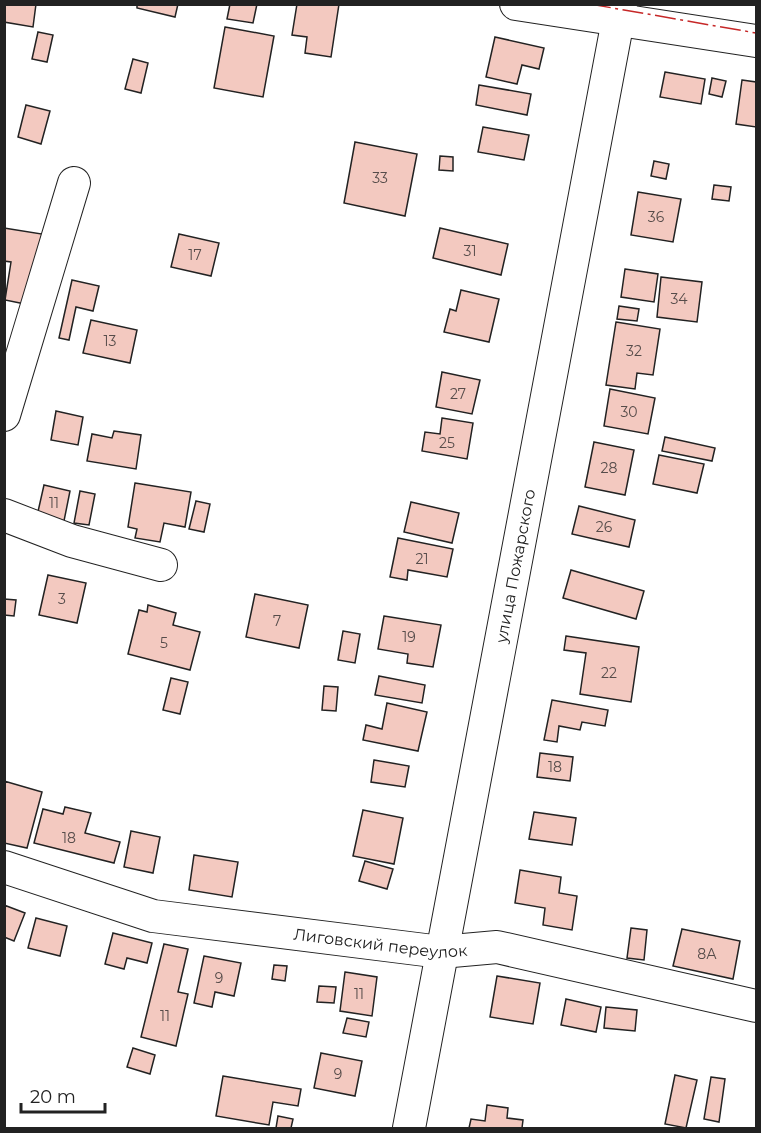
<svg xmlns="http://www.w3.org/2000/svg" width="761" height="1133" font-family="Montserrat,sans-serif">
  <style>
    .building { fill: #f3c9c0; stroke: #222; stroke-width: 1.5 }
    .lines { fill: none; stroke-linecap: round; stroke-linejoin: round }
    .minor-casing { stroke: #222; stroke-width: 34 }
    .minor { stroke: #fff; stroke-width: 32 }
    .power { stroke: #c62828; stroke-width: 1.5; stroke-dasharray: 21 4.5 3 4.5; stroke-linecap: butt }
    .labels { text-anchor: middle; stroke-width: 4.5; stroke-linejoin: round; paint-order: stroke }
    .number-label { font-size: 14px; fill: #564c4a }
    .street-label { font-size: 16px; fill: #222; stroke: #fff }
  </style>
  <rect width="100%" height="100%" fill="#fff"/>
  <path class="building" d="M4 4H36L33 27 4 22Z
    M137 4H178L175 17 137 8Z
    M230 4H257L253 23 227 19Z
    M297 4H339L331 57 305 53 307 37 292 35Z
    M225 27 274 36 263 97 214 88Z
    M38 32 53 35 47 62 32 59Z
    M495 37 544 48 539 69 522 65 517 84 486 77Z
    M133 59 148 63 141 93 125 89Z
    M665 72 705 79 701 104 660 97Z
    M712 78 726 81 722 97 709 94Z
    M742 80 756 82V127L736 124Z
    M479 85 531 94 527 115 476 105Z
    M26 105 50 111 41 144 18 137Z
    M483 127 529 135 524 160 478 152Z
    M355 142 417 154 405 216 344 203Z
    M440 156 453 157V171L439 170Z
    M654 161 669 164 666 179 651 176Z
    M714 185 731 187 729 201 712 199Z
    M638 192 681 199 673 242 631 235Z
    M4 228 42 234 30 305 5 300 11 262 4 261Z
    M440 228 508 244 501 275 433 258Z
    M179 234 219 243 211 276 171 267Z
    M625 269 658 274 654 302 621 297Z
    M661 277 702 282 697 322 657 317Z
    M72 280 99 286 93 311 76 307 69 340 59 338Z
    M461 290 499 299 489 342 444 332 450 309 456 311Z
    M619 306 639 309 637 321 617 319Z
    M91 320 137 330 130 363 83 353Z
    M616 322 660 329 653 375 637 373 635 389 606 385Z
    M442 372 480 380 472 414 436 407Z
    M610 389 655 398 648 434 604 426Z
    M56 411 83 417 78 445 51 440Z
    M442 418 473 423 467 459 422 451 425 432 440 434Z
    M114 431 141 435 136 469 87 461 92 434 112 438Z
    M665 437 715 448 712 461 662 451Z
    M594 442 634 450 625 495 585 487Z
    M659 455 704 464 697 493 653 484Z
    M135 483 191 492 185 527 164 523 160 542 135 538 137 529 128 527Z
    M44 485 70 491 64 521 37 516Z
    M80 491 95 494 89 525 74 523Z
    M196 501 210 504 204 532 189 529Z
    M411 502 459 513 452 543 404 532Z
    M579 506 635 520 629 547 572 534Z
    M398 538 453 549 447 577 408 570 407 580 390 577Z
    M571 570 644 591 636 619 563 598Z
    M48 575 86 583 77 623 39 615Z
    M255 594 308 605 299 648 246 637Z
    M4 599 16 600 14 616 4 615Z
    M148 605 176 613 173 625 200 632 190 670 128 654 139 610 147 612Z
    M384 616 441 625 433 667 407 663 408 654 378 649Z
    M343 631 360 634 355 663 338 660Z
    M566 636 639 647 631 702 580 694 586 653 564 650Z
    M379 676 425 685 422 703 375 695Z
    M171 678 188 682 180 714 163 710Z
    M324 686 338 687 336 711 322 710Z
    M552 700 608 710 605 726 582 722 580 730 559 726 557 742 544 740Z
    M387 703 427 712 418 751 363 740 366 725 382 729Z
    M540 753 573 757 570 781 537 777Z
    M374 760 409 766 405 787 371 782Z
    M4 781 42 792 27 848 4 843Z
    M65 807 91 813 85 833 120 842 114 863 34 843 43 809 63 814Z
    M363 810 403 818 394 864 353 856Z
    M534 812 576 818 572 845 529 839Z
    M131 831 160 837 153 873 124 867Z
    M194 855 238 862 232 897 189 890Z
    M365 861 393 869 387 889 359 881Z
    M520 870 561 877 559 893 577 896 572 930 543 925 545 908 515 903Z
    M4 905 25 913 14 941 4 937Z
    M36 918 67 926 60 956 28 948Z
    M631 928 647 930 644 960 627 958Z
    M682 929 740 941 733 979 673 966Z
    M113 933 152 943 147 963 127 958 124 969 105 964Z
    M164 944 188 949 178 992 188 994 176 1046 141 1037Z
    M204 956 241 963 234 996 215 992 212 1007 194 1003Z
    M274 965 287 966 285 981 272 979Z
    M345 972 377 977 372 1016 340 1011Z
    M497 976 540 983 533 1024 490 1017Z
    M319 986 336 987 334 1003 317 1002Z
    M566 999 601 1007 596 1032 561 1025Z
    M606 1007 637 1010 635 1031 604 1028Z
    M347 1018 369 1022 366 1037 343 1033Z
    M133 1048 155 1055 150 1074 127 1067Z
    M321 1053 362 1061 355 1096 314 1088Z
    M675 1075 697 1080 686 1128 665 1124Z
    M223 1076 301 1089 298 1106 273 1102 269 1125 216 1116Z
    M711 1077 725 1079 719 1122 704 1119Z
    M487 1105 508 1108 507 1118 523 1120 522 1128H469L471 1119 485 1121Z
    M278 1116 293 1119 291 1128H276Z"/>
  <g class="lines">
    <g class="minor-casing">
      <g id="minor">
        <path d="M516 4 756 41"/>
        <path d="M4 415 74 183"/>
        <path d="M4 515 72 541 161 565"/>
        <path id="s1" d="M4 867 153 916 441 952 497 947 756 1006"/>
        <path id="s2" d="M409 1128 621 4"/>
      </g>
    </g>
    <use href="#minor" class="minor"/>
    <path class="power" d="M590 4 756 33"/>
  </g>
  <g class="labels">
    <g class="number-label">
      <text x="380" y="183">33</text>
      <text x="656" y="222">36</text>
      <text x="470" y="256">31</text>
      <text x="195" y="260">17</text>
      <text x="679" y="304">34</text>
      <text x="110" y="346">13</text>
      <text x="634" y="356">32</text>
      <text x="458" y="399">27</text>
      <text x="629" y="417">30</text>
      <text x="447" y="448">25</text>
      <text x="609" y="473">28</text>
      <text x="54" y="508">11</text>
      <text x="604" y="532">26</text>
      <text x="422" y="564">21</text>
      <text x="62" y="604">3</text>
      <text x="277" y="626">7</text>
      <text x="409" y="642">19</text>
      <text x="164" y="648">5</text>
      <text x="609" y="678">22</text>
      <text x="555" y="772">18</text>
      <text x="69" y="843">18</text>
      <text x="707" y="959">8А</text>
      <text x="219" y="983">9</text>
      <text x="359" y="999">11</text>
      <text x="165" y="1021">11</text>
      <text x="338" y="1079">9</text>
    </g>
    <g class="street-label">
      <text dy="6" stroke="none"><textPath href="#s2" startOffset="572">улица Пожарского</textPath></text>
      <text dy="6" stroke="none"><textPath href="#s1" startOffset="386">Лиговский переулок</textPath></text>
    </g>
  </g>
  <rect width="761" height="1133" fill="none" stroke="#222222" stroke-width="12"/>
  <path d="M21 1103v9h84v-9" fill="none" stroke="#222222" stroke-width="3"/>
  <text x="30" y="1103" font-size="18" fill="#222222" stroke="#ffffff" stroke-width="4.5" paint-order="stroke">20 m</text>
</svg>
